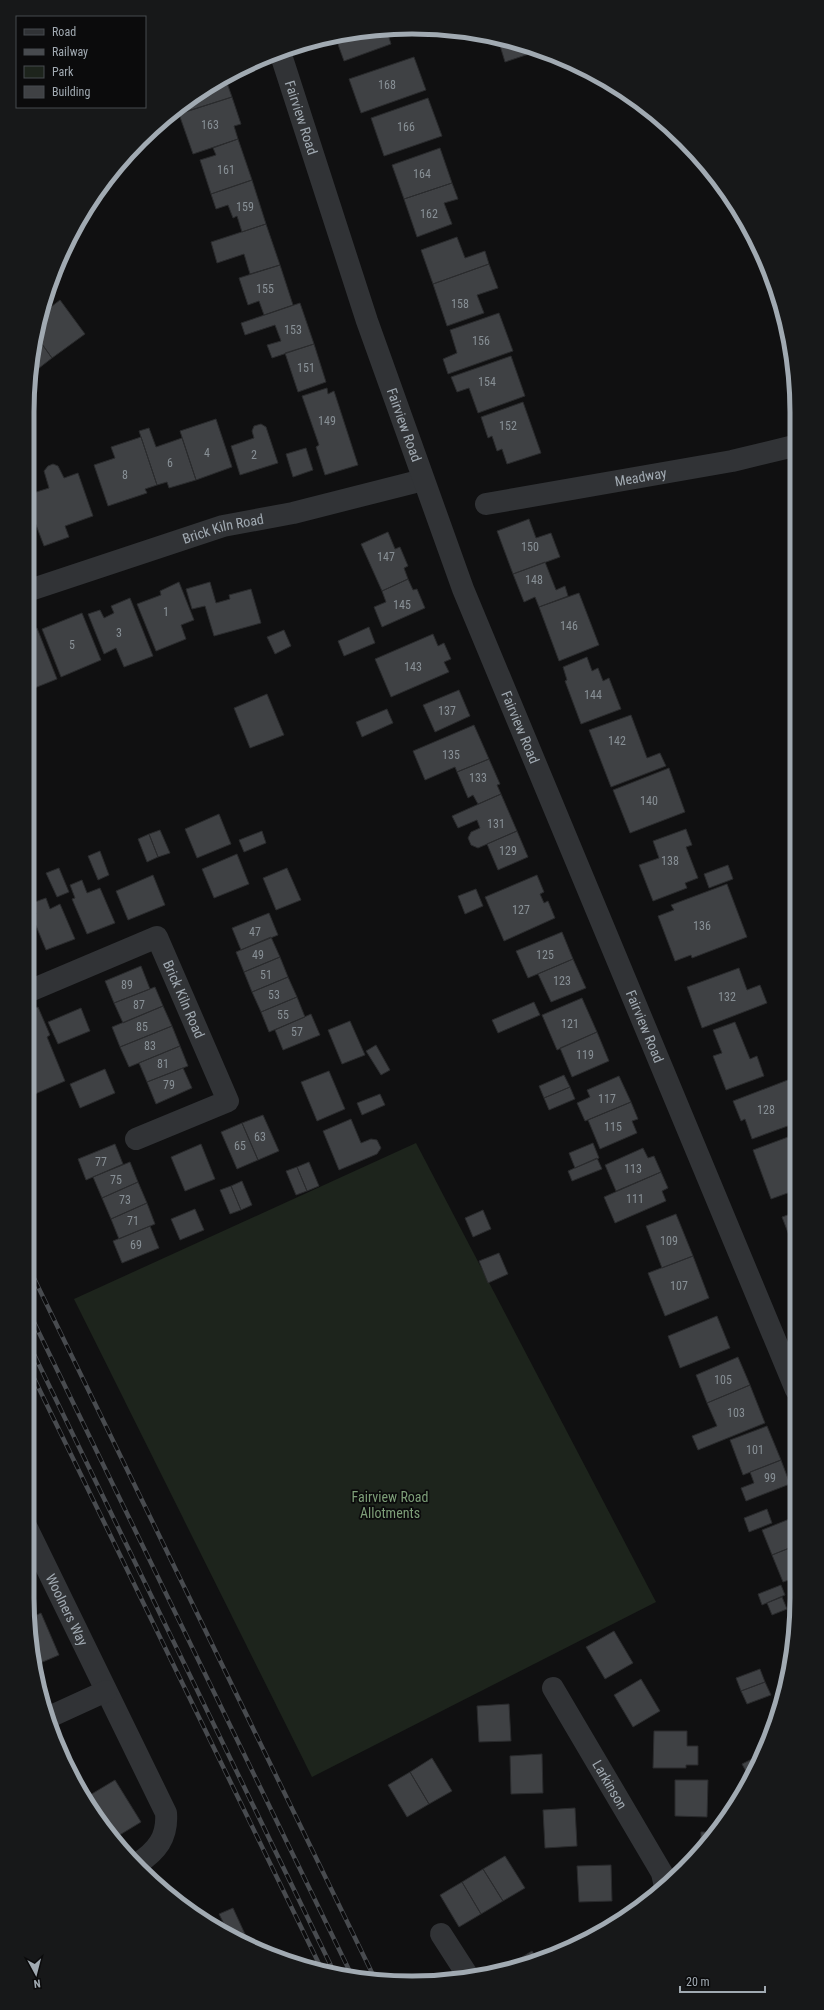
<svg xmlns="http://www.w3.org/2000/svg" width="824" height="2010" font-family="'Roboto Condensed',sans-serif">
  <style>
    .green { fill: #1d241c }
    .building { fill: #3f4144; stroke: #2a2b2d }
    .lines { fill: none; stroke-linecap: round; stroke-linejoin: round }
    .minor { stroke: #313336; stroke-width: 22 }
    .tertiary { stroke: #313336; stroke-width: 22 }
    .rail-casing { stroke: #484b4f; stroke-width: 4.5 }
    .rail { stroke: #0b0b0c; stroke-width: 3; stroke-dasharray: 9; stroke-linecap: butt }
    .labels { text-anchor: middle; stroke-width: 3.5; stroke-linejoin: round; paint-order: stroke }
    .number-label { font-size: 12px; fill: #889096 }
    .street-label { font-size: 14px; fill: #a1aab2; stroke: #0b0b0c }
    .park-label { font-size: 14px; fill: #7d9e78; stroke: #0b0b0c }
    .rim { fill: none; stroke: #a1aab2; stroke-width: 5 }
  </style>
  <rect width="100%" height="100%" fill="#101011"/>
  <path class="green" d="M416 1143 656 1602 312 1777 74 1299Z"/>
  <path class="building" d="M386 28 391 44 344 61 335 36Z
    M498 39 536 47 541 50 505 62Z
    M414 57 426 90 361 113 349 79Z
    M230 74 232 82 227 83 232 97 188 111 185 102Z
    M232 97 241 124 234 126 238 139 193 154 179 114Z
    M428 98 442 136 384 156 371 118Z
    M238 139 252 180 211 194 200 160 216 155 213 148Z
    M440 148 452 183 404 199 392 165Z
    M252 180 266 224 242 232 237 216 233 218 228 205 216 209 211 194Z
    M452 183 458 199 444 203 452 224 417 237 404 199Z
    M266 224 280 265 250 274 244 254 217 263 211 242Z
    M457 237 465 258 485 251 489 264 433 284 421 250Z
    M489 264 498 288 477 295 484 313 447 326 433 284Z
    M280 265 293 305 264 315 259 301 248 305 239 278Z
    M60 300 85 334 52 358 39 340 43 313Z
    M300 303 314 344 272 358 267 345 281 341 275 325 245 335 241 323Z
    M499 313 513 351 448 374 443 359 457 353 450 330Z
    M39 340 52 358 34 372Z
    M314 344 326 382 298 392 285 353Z
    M511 356 525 396 478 413 469 388 457 392 451 377Z
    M327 388 328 394 334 391 358 465 325 475 316 447 319 445 302 396Z
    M523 402 541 453 507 464 502 449 497 451 492 436 488 438 481 417Z
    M216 419 232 467 196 480 180 431Z
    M261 424 266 427 278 463 240 475 231 446 254 438 252 431 254 426Z
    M149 428 156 447 182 438 196 480 169 488 167 482 157 485 139 431Z
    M141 437 157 485 145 489 147 493 108 506 94 465 115 458 111 447Z
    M306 448 313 470 293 477 286 454Z
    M53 464 58 466 64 478 78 473 93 516 65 526 69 537 44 546 33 517 27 520V495L49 488 44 471 48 466Z
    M529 519 536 538 551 533 560 557 513 574 497 531Z
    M388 532 395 549 400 547 408 566 404 568 408 579 382 591 361 544Z
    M545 562 556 590 565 586 568 596 539 607 535 597 524 602 513 574Z
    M408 579 413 590 417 589 425 608 382 627 374 607 386 602 382 591Z
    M179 582 194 620 181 625 186 639 156 651 137 604 161 595 160 591Z
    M210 582 216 603 230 599 229 595 251 589 261 623 214 636 205 606 192 609 186 589Z
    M579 593 599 645 559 661 539 607Z
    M130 598 153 656 124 667 116 648 104 654 88 614 100 610 104 618 114 613 111 606Z
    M82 613 101 660 61 677 42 629Z
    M369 627 375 643 344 656 338 641Z
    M37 628 57 679 27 691V632Z
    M284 630 291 646 275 654 267 637Z
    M433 634 438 646 444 643 451 659 444 662 449 672 391 697 375 659Z
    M587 657 592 671 598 668 603 681 609 678 621 709 581 724 565 681 567 680 563 667Z
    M459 690 470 716 435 732 423 705Z
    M267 694 284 735 250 748 234 708Z
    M387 709 393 723 362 737 356 722Z
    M631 715 647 758 660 753 666 766 611 787 589 730Z
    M474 725 489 759 457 772 455 767 425 780 413 751Z
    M489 759 500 784 497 785 501 794 478 804 473 795 468 798 457 772Z
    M669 768 685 812 630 833 613 790Z
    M501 794 517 831 478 848 471 845 468 838 471 832 480 828 477 820 458 828 452 816Z
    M219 814 231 844 197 858 185 829Z
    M686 829 692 845 686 847 698 878 685 883 687 888 653 901 639 865 659 858 653 841Z
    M160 830 170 853 158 857 149 834Z
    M262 831 266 843 244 852 239 840Z
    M517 831 528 857 498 870 487 844Z
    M149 834 158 857 147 862 138 839Z
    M100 851 109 875 98 880 88 856Z
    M237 854 249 884 214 898 202 869Z
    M728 865 733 879 709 888 704 874Z
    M59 868 69 892 57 897 46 873Z
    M287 868 301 900 276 910 263 878Z
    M153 875 165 905 128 920 116 891Z
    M537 875 544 892 540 894 544 903 548 901 555 918 504 941 485 897Z
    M82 880 87 893 100 888 115 923 87 934 72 899 75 898 70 885Z
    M727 884 747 937 692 958 691 955 675 961 658 916 674 910 671 905Z
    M476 889 483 906 465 914 458 896Z
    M46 898 50 909 60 904 75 939 46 950 32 916 36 914 32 903Z
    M269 913 278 935 241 950 232 928Z
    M562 932 573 959 528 978 516 951Z
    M271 937 280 957 244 972 236 952Z
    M280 957 288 977 252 992 244 972Z
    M573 959 586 988 551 1002 538 974Z
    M141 966 150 989 114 1003 105 981Z
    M739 968 747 990 760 985 767 1003 702 1028 687 987Z
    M288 977 297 997 261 1012 252 992Z
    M155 987 163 1006 123 1023 114 1003Z
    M297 997 305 1017 269 1032 261 1012Z
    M582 998 597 1032 557 1050 542 1015Z
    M534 1002 540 1015 498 1033 492 1020Z
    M163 1006 172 1026 120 1047 112 1027Z
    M38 1007 50 1035 47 1037 65 1081 35 1094 27 1076V1011Z
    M81 1008 90 1031 58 1044 48 1022Z
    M311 1014 320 1035 283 1050 275 1030Z
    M350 1021 365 1055 342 1064 328 1030Z
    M735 1022 750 1059 757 1056 764 1076 726 1090 713 1056 722 1053 713 1030Z
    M172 1026 180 1046 129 1067 120 1047Z
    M597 1032 609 1061 572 1077 560 1048Z
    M376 1045 390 1070 381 1075 366 1051Z
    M180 1046 188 1066 147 1082 139 1063Z
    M183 1068 192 1088 156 1104 147 1082Z
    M105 1069 115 1093 80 1108 70 1084Z
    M329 1071 345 1109 317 1121 301 1082Z
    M564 1075 570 1087 544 1098 539 1086Z
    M619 1076 631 1102 585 1121 577 1103 590 1097 587 1090Z
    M793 1078 796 1085V1123L752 1139 745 1119 741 1121 733 1101Z
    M570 1087 575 1099 549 1110 544 1098Z
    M380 1094 385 1105 362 1115 357 1103Z
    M631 1102 638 1119 632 1121 637 1133 600 1149 588 1120Z
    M263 1115 279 1151 258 1160 242 1123Z
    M351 1119 361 1143 371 1139 377 1140 381 1148 377 1154 339 1170 323 1131Z
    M242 1123 258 1160 237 1169 221 1132Z
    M788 1137 793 1151 796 1150V1190L771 1199 753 1150Z
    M593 1143 599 1158 575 1168 569 1153Z
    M115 1144 123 1164 86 1180 78 1159Z
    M201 1144 215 1179 185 1191 171 1157Z
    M643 1148 648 1158 654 1156 661 1172 616 1191 605 1165Z
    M597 1158 602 1169 572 1181 568 1171Z
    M130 1162 138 1182 102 1198 93 1177Z
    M309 1162 319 1186 307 1191 297 1167Z
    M297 1167 307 1191 296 1195 286 1171Z
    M661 1172 668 1188 662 1191 666 1201 615 1223 604 1197Z
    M242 1181 252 1205 241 1210 231 1186Z
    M138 1182 147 1203 111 1219 102 1198Z
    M231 1186 241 1210 230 1214 220 1190Z
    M147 1203 155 1224 119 1239 111 1219Z
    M195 1209 204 1230 180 1240 171 1219Z
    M483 1210 491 1229 473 1237 465 1218Z
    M796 1212V1242L792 1243 782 1217Z
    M676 1214 693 1256 662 1268 646 1226Z
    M150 1226 159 1248 122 1263 113 1241Z
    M796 1242V1254L792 1243Z
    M499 1253 508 1274 488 1283 479 1261Z
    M693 1256 709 1298 665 1316 648 1273Z
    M717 1316 730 1348 680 1368 668 1336Z
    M738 1357 750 1385 707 1403 696 1375Z
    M750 1385 765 1423 698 1450 692 1436 717 1426 707 1403Z
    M767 1426 781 1460 743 1475 730 1440Z
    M781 1460 790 1484 746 1501 741 1488 754 1483 750 1472Z
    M767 1509 772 1523 749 1532 744 1518Z
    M797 1516V1545L772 1555 762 1530Z
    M797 1545V1577L783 1582 772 1555Z
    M781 1585 785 1595 762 1605 758 1594Z
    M782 1597 787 1609 772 1615 767 1603Z
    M796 1605 794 1617 790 1607Z
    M41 1613 59 1655 38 1664 30 1618Z
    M614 1631 633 1663 605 1679 586 1647Z
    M760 1669 765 1682 741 1691 736 1678Z
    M641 1679 660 1711 633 1727 614 1695Z
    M765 1682 771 1695 747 1704 741 1691Z
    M509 1704 511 1741 479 1742 477 1706Z
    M654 1731H687V1746H698V1765H686V1768H653Z
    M542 1754 543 1793 511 1794 510 1756Z
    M432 1758 452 1791 429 1804 410 1772Z
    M754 1758 755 1761 748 1775 742 1764Z
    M410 1772 429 1804 407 1817 388 1785Z
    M115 1780 141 1822 113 1839 85 1798Z
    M675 1780H708L707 1817 675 1816Z
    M575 1808 577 1846 545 1848 543 1810Z
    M701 1832H717L701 1848Z
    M505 1856 525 1888 503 1901 483 1869Z
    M611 1865 612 1901 579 1902 577 1866Z
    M483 1869 503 1901 481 1914 462 1882Z
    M462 1882 481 1914 459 1927 440 1895Z
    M233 1908 250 1945 215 1928 224 1924 219 1914Z
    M532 1951 538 1960 505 1970 504 1968Z"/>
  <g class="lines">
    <g class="minor">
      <path id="s1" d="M486 504 732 461 794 446"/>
      <path id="s2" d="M27 591 223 526 293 513 423 480"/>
      <path id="s3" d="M27 992 157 937 228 1101 136 1139"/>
      <path id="s4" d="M27 1528 166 1813C168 1837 157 1851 137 1864"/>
      <path id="s5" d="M553 1688 662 1873 664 1882"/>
      <path d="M47 1718 106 1691"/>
      <path d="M441 1934 468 1976"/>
    </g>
    <path class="tertiary" id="s6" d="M280 52 367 321 463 589 796 1390"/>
    <g class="rail-casing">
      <path id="rail" d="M27 1264 375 1979
        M27 1308 353 1978
        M27 1340 335 1974
        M27 1364 322 1970"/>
    </g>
    <use href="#rail" class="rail"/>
  </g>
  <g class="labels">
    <g class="number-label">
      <text x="387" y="89">168</text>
      <text x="210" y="129">163</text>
      <text x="406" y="131">166</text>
      <text x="226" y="174">161</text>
      <text x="422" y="178">164</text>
      <text x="245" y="211">159</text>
      <text x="429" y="218">162</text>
      <text x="265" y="293">155</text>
      <text x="460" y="308">158</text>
      <text x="293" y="334">153</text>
      <text x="481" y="345">156</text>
      <text x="306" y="372">151</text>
      <text x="487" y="386">154</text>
      <text x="327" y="425">149</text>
      <text x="508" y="430">152</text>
      <text x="207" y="457">4</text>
      <text x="254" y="459">2</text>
      <text x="170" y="467">6</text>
      <text x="125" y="479">8</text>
      <text x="530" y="551">150</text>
      <text x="386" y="561">147</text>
      <text x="534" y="584">148</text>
      <text x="402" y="609">145</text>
      <text x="166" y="616">1</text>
      <text x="569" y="630">146</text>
      <text x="119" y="637">3</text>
      <text x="72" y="649">5</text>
      <text x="413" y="671">143</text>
      <text x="593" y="699">144</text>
      <text x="447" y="715">137</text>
      <text x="617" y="745">142</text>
      <text x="451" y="759">135</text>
      <text x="478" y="782">133</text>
      <text x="649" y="805">140</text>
      <text x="496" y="828">131</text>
      <text x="508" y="855">129</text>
      <text x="670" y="865">138</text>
      <text x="521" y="914">127</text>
      <text x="702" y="930">136</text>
      <text x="255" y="936">47</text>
      <text x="258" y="959">49</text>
      <text x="545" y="959">125</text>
      <text x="266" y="979">51</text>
      <text x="562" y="985">123</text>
      <text x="127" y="989">89</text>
      <text x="274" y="999">53</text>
      <text x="727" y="1001">132</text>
      <text x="139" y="1009">87</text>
      <text x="283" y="1019">55</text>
      <text x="570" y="1028">121</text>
      <text x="142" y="1031">85</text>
      <text x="297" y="1036">57</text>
      <text x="150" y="1050">83</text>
      <text x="585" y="1059">119</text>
      <text x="163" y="1068">81</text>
      <text x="169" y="1089">79</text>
      <text x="607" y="1103">117</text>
      <text x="766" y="1114">128</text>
      <text x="613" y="1131">115</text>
      <text x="260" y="1141">63</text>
      <text x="240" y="1150">65</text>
      <text x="101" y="1166">77</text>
      <text x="633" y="1173">113</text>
      <text x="116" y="1184">75</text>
      <text x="635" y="1203">111</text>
      <text x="125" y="1204">73</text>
      <text x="133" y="1225">71</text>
      <text x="669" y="1245">109</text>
      <text x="136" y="1249">69</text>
      <text x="679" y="1290">107</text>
      <text x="723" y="1384">105</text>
      <text x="736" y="1417">103</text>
      <text x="755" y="1454">101</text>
      <text x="770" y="1482">99</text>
    </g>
    <g class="street-label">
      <text dy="5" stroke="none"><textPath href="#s6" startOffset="69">Fairview Road</textPath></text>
      <text dy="5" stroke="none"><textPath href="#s6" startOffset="393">Fairview Road</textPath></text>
      <text dy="5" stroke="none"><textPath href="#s1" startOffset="157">Meadway</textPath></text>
      <text dy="5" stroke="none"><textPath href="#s2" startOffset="206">Brick Kiln Road</textPath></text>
      <text dy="5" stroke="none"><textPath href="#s6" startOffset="717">Fairview Road</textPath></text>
      <text dy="5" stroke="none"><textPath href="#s3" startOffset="209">Brick Kiln Road</textPath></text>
      <text dy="5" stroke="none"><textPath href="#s6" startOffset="1041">Fairview Road</textPath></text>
      <text dy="5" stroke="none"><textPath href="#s4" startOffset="91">Woolners Way</textPath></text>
      <text dy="5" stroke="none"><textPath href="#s5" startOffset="112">Larkinson</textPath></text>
    </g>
    <g class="park-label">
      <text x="390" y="1502">Fairview Road<tspan x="390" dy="16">Allotments</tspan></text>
    </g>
  </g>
  <path d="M0 0H824V2010H0ZM412 34H412A378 378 0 0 1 790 412V1598A378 378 0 0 1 412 1976H412A378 378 0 0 1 34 1598V412A378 378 0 0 1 412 34Z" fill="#171819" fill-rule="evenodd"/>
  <path class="rim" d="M412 34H412A378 378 0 0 1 790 412V1598A378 378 0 0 1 412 1976H412A378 378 0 0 1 34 1598V412A378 378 0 0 1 412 34Z"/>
  <rect x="16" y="16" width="130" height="92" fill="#0b0b0c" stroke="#474b4e"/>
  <rect x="24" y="29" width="20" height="6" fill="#313336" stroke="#474b4e"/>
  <text x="52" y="36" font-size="12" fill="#a1aab2">Road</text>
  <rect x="24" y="49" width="20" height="6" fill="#484b4f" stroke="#474b4e"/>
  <text x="52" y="56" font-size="12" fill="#a1aab2">Railway</text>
  <rect x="24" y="66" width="20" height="12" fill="#1d241c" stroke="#474b4e"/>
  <text x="52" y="76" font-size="12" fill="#a1aab2">Park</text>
  <rect x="24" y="86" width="20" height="12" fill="#3f4144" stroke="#474b4e"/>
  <text x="52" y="96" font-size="12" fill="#a1aab2">Building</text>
  <g transform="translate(36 1974) rotate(173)" stroke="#0b0b0c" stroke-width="3" paint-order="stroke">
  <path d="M0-3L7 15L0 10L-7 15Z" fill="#a1aab2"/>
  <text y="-6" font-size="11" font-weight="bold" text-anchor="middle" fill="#a1aab2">N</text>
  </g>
  <path d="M680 1986v6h85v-6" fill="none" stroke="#a1aab2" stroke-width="2"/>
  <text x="686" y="1986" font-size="12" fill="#a1aab2" stroke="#0b0b0c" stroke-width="3" paint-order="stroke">20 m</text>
</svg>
